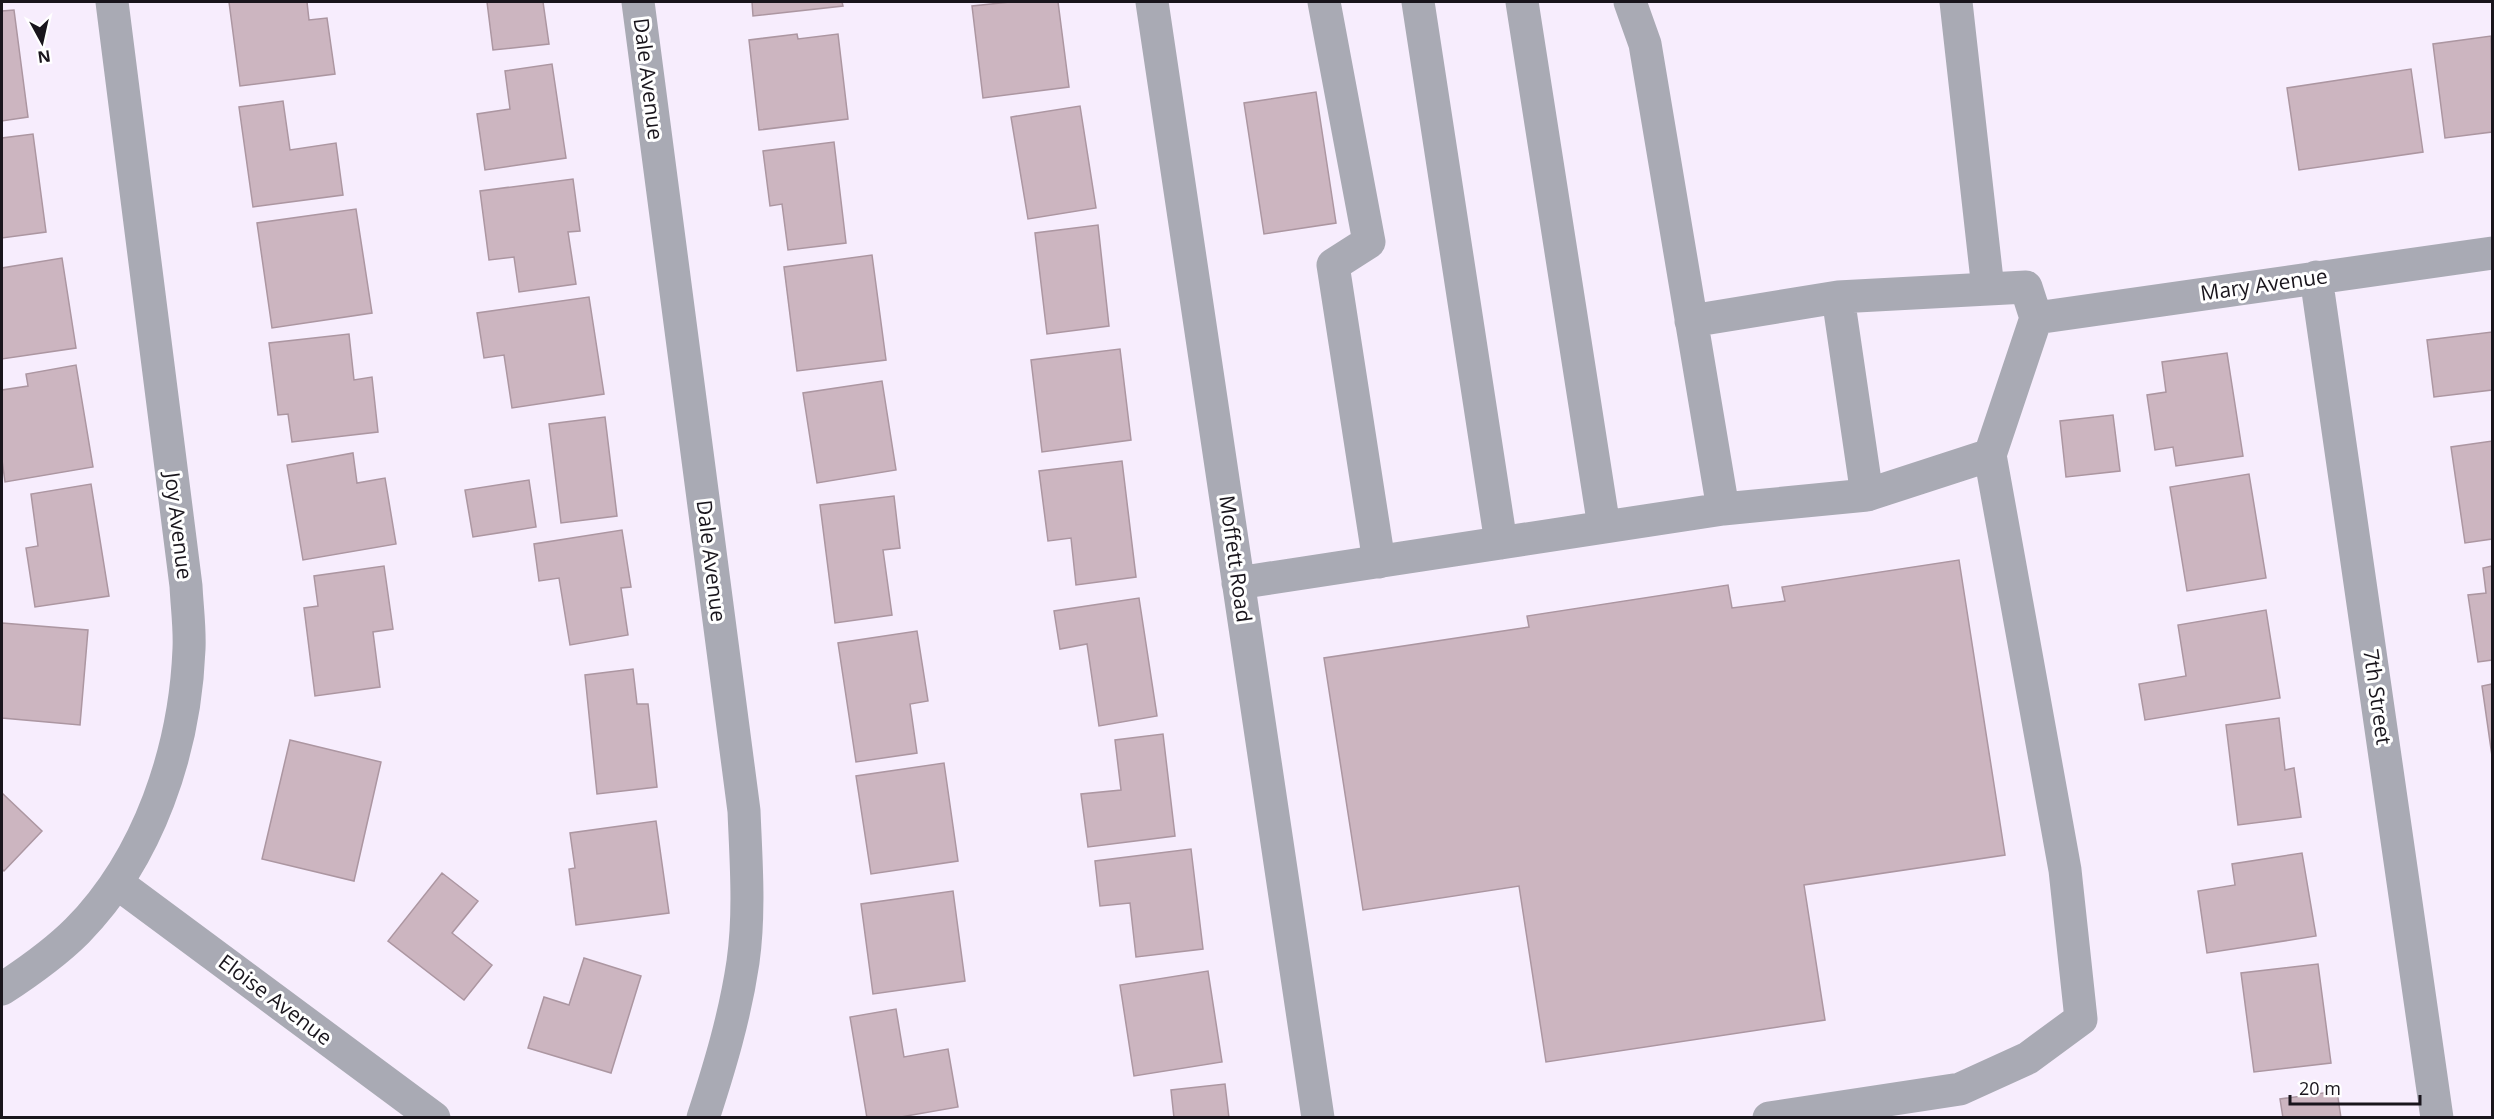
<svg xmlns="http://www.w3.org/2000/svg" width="2494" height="1119" font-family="'Open Sans',sans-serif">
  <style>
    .building { fill: #ccb5c0; stroke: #ac96a1; stroke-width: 1.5 }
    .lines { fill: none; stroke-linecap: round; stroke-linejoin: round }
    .minor { stroke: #a9aab4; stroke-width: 33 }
    .labels { text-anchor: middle; stroke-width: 6; stroke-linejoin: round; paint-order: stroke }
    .street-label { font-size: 21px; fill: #19151c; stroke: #fff }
  </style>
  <rect width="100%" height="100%" fill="#f7edfd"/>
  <path class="building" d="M229 2H307L309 20 327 18 335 74 240 86Z
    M487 2H543L549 44 493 50Z
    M752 2H842L843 6 753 16Z
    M1010 2H1058L1069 87 983 98 972 6Z
    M14 10 28 117 2 121V11Z
    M797 34 798 39 838 34 848 119 759 130 749 40Z
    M2491 36 2492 132 2445 138 2433 44Z
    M552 64 566 158 485 170 477 114 510 109 505 71Z
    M2411 69 2423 152 2299 170 2287 88Z
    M1316 92 1336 223 1264 234 1244 103Z
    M283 101 290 150 336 143 343 195 253 207 239 107Z
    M1080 106 1096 208 1028 219 1011 117Z
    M33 134 46 232 2 238V138Z
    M834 142 846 243 788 250 782 204 770 206 763 151Z
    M573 179 580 231 568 232 576 284 519 292 514 257 489 260 480 191Z
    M356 209 372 313 272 328 257 223Z
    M1098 225 1109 326 1047 334 1035 233Z
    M872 255 886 360 797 371 784 267Z
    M62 258 76 348 2 359V268Z
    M589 297 604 394 512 408 504 355 484 358 477 313Z
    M2492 332V390L2434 397 2427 340Z
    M349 334 354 380 372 377 378 432 292 442 288 414 278 415 269 343Z
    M1120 349 1131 440 1042 452 1031 360Z
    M2227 353 2243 456 2176 466 2173 447 2155 450 2147 395 2166 392 2162 362Z
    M76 365 93 467 5 482 2 460V390L28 386 26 374Z
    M882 381 896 470 817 483 803 393Z
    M2113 415 2120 471 2066 477 2060 421Z
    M605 417 617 516 561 523 549 424Z
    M2492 441V539L2465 543 2451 447Z
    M353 453 357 483 385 478 396 544 303 560 287 465Z
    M1122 461 1136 577 1076 585 1071 538 1048 541 1039 471Z
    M2249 474 2266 578 2187 591 2170 487Z
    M529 480 536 527 473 537 465 490Z
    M91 484 109 596 35 607 26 548 38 546 31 494Z
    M894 496 900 548 883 550 892 615 835 623 820 505Z
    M622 530 631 587 621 588 628 635 570 645 559 578 539 581 534 544Z
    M1959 560 2005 855 1804 885 1825 1020 1546 1062 1519 886 1363 910 1324 658 1529 627 1527 616 1728 585 1732 608 1785 601 1782 587Z
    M384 566 393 629 373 632 380 687 315 696 304 608 318 606 314 576Z
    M2492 566V660L2478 662 2468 595 2486 593 2483 568Z
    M1139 598 1157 716 1099 726 1087 644 1060 649 1054 611Z
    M2266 610 2280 698 2145 720 2139 684 2186 676 2178 625Z
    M2 623 88 630 80 725 2 718Z
    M917 631 928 701 910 704 917 753 856 762 838 643Z
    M633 669 637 704H648L657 787 597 794 585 675Z
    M2492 684V756L2482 686Z
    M2279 718 2285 770 2294 768 2301 817 2238 825 2226 725Z
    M1163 734 1175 836 1088 847 1081 794 1121 790 1115 740Z
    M290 740 381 762 354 881 262 859Z
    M944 763 958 861 871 874 856 776Z
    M2 793 42 831 4 871 2 869Z
    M656 821 669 913 576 925 569 869 575 868 570 833Z
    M1191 849 1203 949 1136 957 1130 903 1100 906 1095 861Z
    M2302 853 2316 936 2207 953 2198 891 2235 885 2232 864Z
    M442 873 478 901 452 933 492 965 464 1000 388 941Z
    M953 891 965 981 873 994 861 904Z
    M584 958 641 976 611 1073 528 1048 544 997 569 1005Z
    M2318 964 2331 1063 2254 1072 2241 973Z
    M1208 971 1222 1062 1134 1076 1120 985Z
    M896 1009 904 1057 948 1049 958 1107 895 1118H867L850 1017Z
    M1225 1084 1229 1118H1174L1171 1090Z
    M2337 1091 2341 1118H2283L2280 1099Z"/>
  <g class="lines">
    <path class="minor" d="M638 2 744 811C746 861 750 912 743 962 735 1016 720 1066 703 1118
      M1152 2 1318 1118
      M1324 2 1369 242 1333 265 1379 562
      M1418 2 1501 543
      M1522 2 1604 527
      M1956 2 1988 289
      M2316 277 2437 1118
      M1838 297 2026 287 2036 318 1990 455 1867 495
      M2036 318 2492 253
      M1691 321 1838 297 1867 495 1723 509
      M1238 583 1723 509 1645 44 1630 2
      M117 883 434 1118
      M2 989C28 972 55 953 77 931 149 858 185 750 189 649 190 628 187 607 186 586L112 2
      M1769 1118 1960 1089 2028 1058 2081 1019 2065 870 1990 455"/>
  </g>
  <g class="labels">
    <g class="street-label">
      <text transform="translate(648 79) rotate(83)" y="7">Dale Avenue</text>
      <text transform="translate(2264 285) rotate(-8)" y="7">Mary Avenue</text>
      <text transform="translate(178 526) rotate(83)" y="7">Joy Avenue</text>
      <text transform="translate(1235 559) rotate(82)" y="7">Moffett Road</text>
      <text transform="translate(711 561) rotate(83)" y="7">Dale Avenue</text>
      <text transform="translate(2377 697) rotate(82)" y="7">7th Street</text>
      <text transform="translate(275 1000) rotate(37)" y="7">Eloise Avenue</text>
    </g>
  </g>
  <rect width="2494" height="1119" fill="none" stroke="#19151c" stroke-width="6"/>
  <g transform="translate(42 42) rotate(172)" stroke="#ffffff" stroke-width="4.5" paint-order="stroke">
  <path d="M0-4.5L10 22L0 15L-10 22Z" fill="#19151c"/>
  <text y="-9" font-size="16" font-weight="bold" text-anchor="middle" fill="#19151c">N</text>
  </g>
  <path d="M2290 1095v9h130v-9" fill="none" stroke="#19151c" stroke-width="3"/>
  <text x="2299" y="1095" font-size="18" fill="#19151c" stroke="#ffffff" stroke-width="4.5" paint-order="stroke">20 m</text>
</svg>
